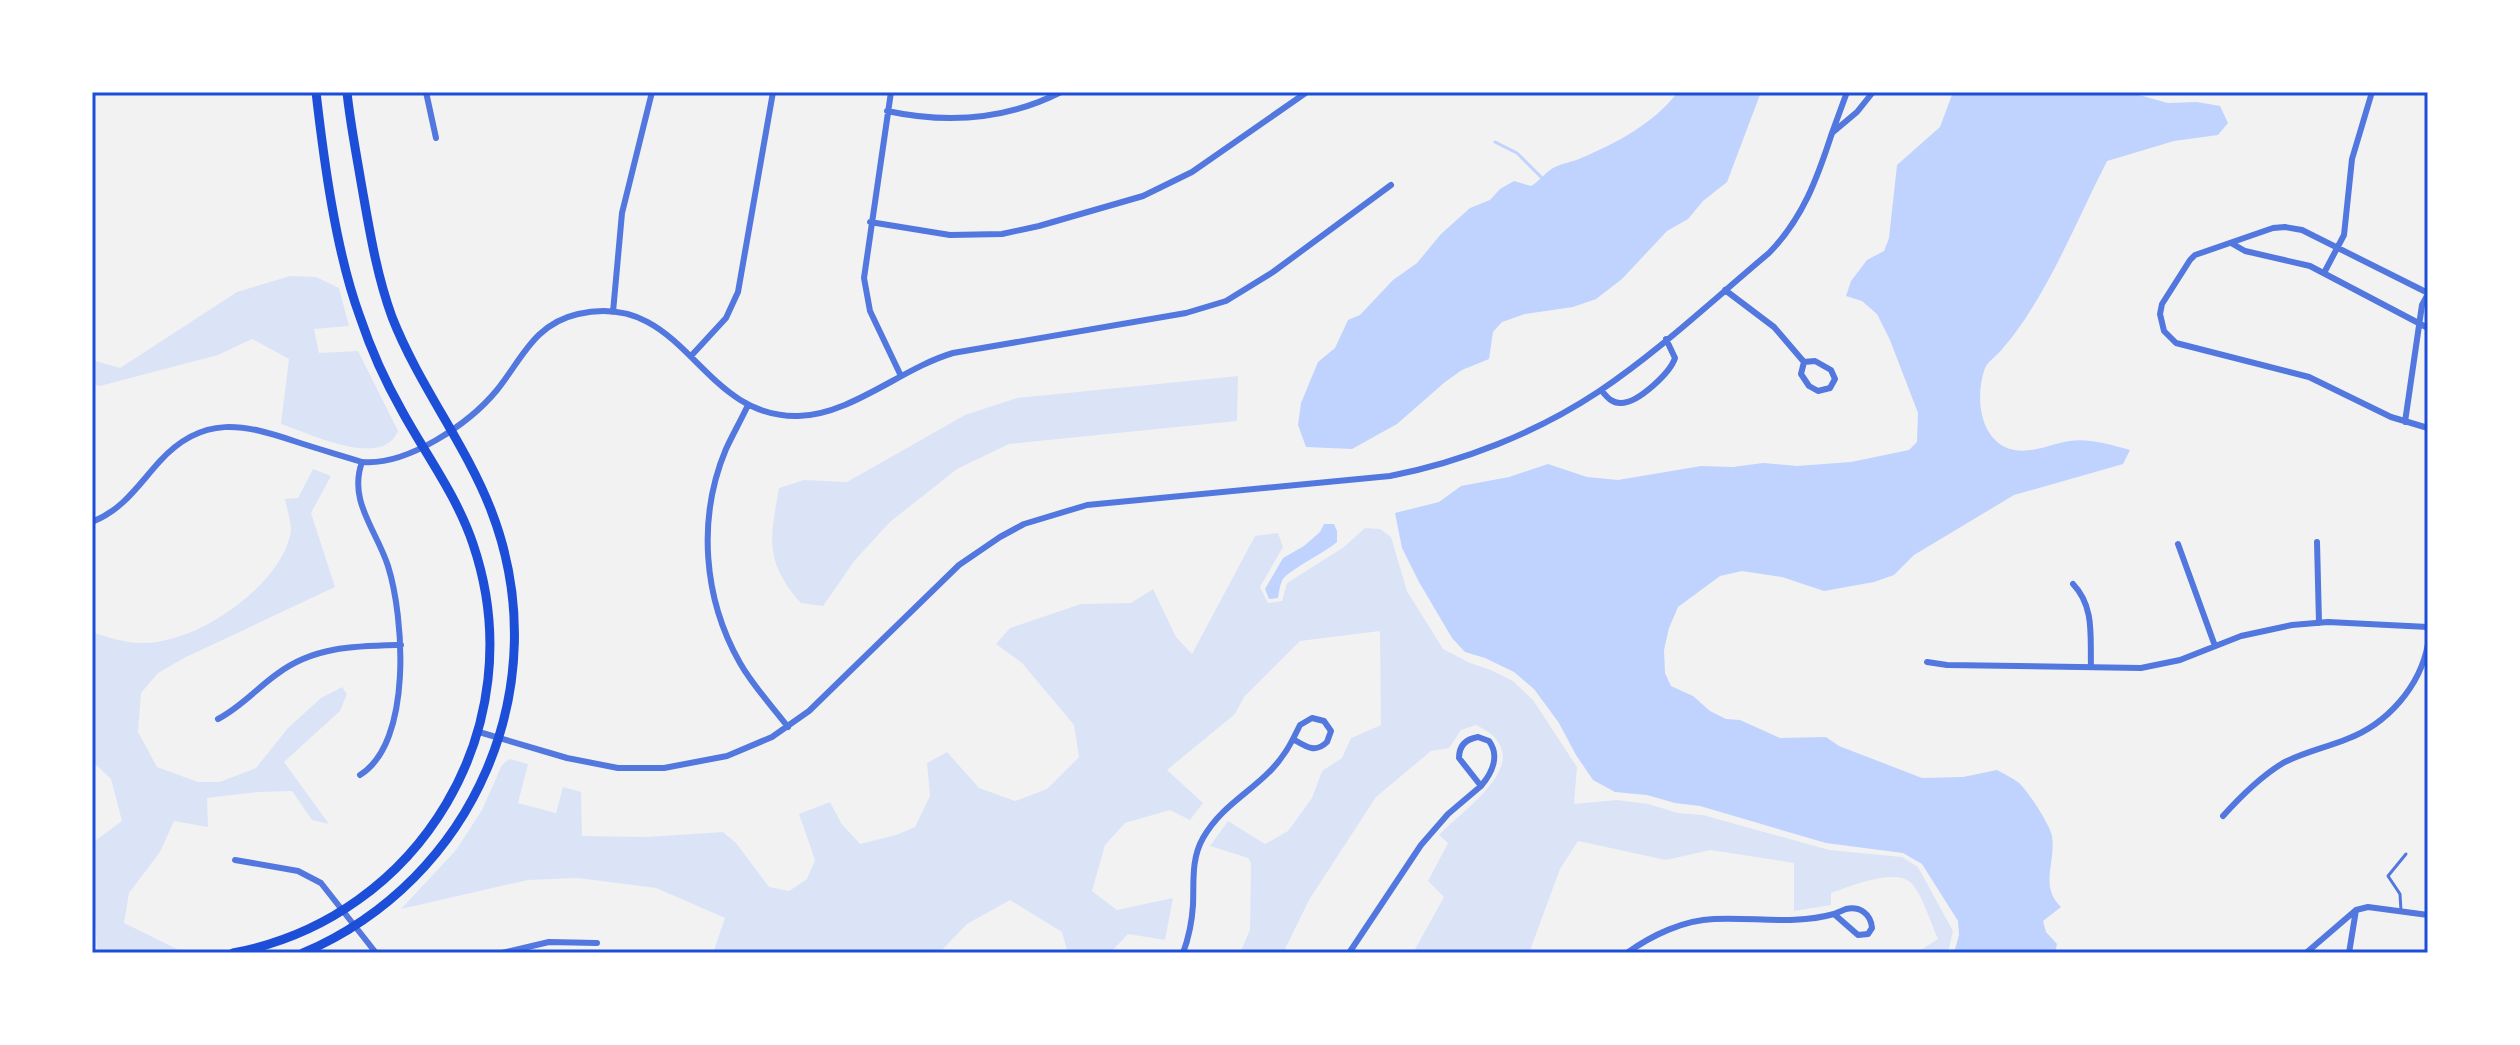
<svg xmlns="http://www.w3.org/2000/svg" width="2520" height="1045" font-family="'Fira Sans',sans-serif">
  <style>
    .green { fill: #dbe4f7 }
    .water { fill: #bfd3fe }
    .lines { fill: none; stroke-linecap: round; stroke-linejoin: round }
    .stream { stroke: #bfd3fe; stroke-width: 3 }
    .service { stroke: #5277de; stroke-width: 3 }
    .minor { stroke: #5277de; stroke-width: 6 }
    .secondary { stroke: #1d4ed8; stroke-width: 9 }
    .neatline { fill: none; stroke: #1d4ed8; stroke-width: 3 }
  </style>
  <rect width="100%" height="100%" fill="#f2f2f2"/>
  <path class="green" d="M290 276 316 277 339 288 349 326 314 329 319 353 358 351 398 431C382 470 309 433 281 424L289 359 252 339 218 355 100 386 92 384V360L120 368 237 292Z
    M1238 376 1237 421 1009 444 957 469 890 522 855 560 823 606 801 603C764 561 770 539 779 488L804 480 847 482 965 415 1017 398Z
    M313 469 331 476 311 513 335 587 184 658 158 673 141 693 138 732 157 767 198 782H220L256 768 288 728 321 698 342 687 347 694 340 711 284 762 329 824 312 820 292 791 259 792 207 798 208 827 174 821 160 852 129 893 124 923 179 950 97 953 92 843 122 821 111 779 92 761V632C106 637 126 643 141 643 194 645 277 589 290 536 293 526 287 510 285 499L298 498Z
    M1365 528 1380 529 1391 537 1407 591 1443 649 1470 663 1491 670 1513 681 1533 700 1577 767 1574 804 1617 800 1648 804 1678 813 1703 815 1829 850 1902 857 1918 867 1953 931 1948 953H1916L1938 939C1932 926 1921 891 1910 882 1894 868 1848 887 1831 893V905L1794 911V863L1710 850 1666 860 1578 841 1560 869 1529 953H1413L1444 897 1428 881 1448 843 1439 835C1467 806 1543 757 1476 725L1461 730 1449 748 1431 751 1376 797 1309 900 1283 953H1240L1250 930 1251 863 1248 858 1210 846 1228 821 1265 844 1288 831 1312 798 1322 771 1342 758 1351 738 1381 725 1380 631 1300 641 1244 697 1235 714 1167 770 1203 803 1190 820 1170 810 1125 823 1105 845 1092 891 1117 910 1173 898 1165 940 1128 934 1110 953H1068L1062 932 1010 900 967 924 939 953H713L725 918 656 888 578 878 528 880 401 909 456 850 482 810 502 765 509 759 528 764 518 803 556 813 563 787 581 792 582 836 647 837 723 832 736 843 769 887 789 891 807 879 815 860 799 814 830 802 841 823 860 844 896 835 915 827 930 796 927 763 947 752 979 788 1015 801 1047 789 1079 757 1074 725 1022 663 996 644 1010 628 1081 604 1131 603 1153 589 1176 637 1192 654 1255 536 1278 533 1283 547 1260 587 1268 603 1282 601 1287 583 1344 547Z"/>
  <path class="water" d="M1678 92H1761L1727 182 1703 201 1688 219 1667 231 1622 279 1596 299 1573 307 1525 314 1502 322 1493 332 1489 359 1462 370 1445 382 1397 424 1352 449 1306 447 1298 425 1301 403 1318 362 1335 348 1348 320 1360 315 1393 280 1417 263 1441 234 1470 208 1490 200 1500 189 1514 181 1531 186C1540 181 1546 171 1555 167 1563 163 1572 162 1579 159 1617 143 1653 124 1678 92Z
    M1953 92H2128L2168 103 2197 102 2220 106 2228 123 2218 135 2174 141 2107 161C2080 214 2058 269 2025 319 2018 329 2011 339 2003 348 1997 356 1986 362 1984 371 1976 396 1979 434 2005 447 2026 457 2049 444 2070 441 2090 438 2111 445 2130 450L2123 464 2014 495 1914 555 1894 575 1874 582 1824 591 1782 577 1742 571 1720 576 1678 607 1669 628 1664 650 1665 673 1671 686 1693 696 1710 711 1726 719 1740 720 1780 738 1826 737 1839 746 1922 778 1963 777 1997 770C2004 774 2013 778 2019 783 2028 791 2050 825 2052 836 2056 864 2039 885 2061 907L2043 921 2046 932 2057 944 2055 953H1954L1959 935 1958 921 1922 864 1903 853 1826 843 1700 806 1675 803 1647 795 1615 792 1593 780 1576 755 1559 723 1534 689 1514 672 1485 658 1465 652 1452 638 1419 582 1402 548 1395 513 1439 502 1461 486 1509 477 1548 464 1587 477 1618 480 1701 466 1733 467 1763 463 1797 466 1851 462 1909 450 1917 442 1918 413 1890 340 1877 314 1862 301 1846 296 1851 281 1867 260 1884 251 1889 238 1897 165 1940 127Z
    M1324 524H1334L1337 531V542C1324 553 1289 570 1283 579 1280 584 1279 592 1278 598L1269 599 1265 589 1283 558 1304 546 1320 532Z"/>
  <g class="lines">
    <path class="stream" d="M1495 142 1517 153 1543 179"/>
    <path class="service" d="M2401 911 2400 894 2388 876 2406 854"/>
    <path class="minor" d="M426 92 436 138
      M891 92 864 278 870 311 901 376
      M1847 92 1832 133 1857 112 1873 92
      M887 111C948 124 1006 120 1061 92
      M870 222 950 235 1002 234 1039 226 1143 196 1192 172 1307 92
      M2231 243 2245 251 2310 266 2428 328
      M2324 273 2344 235 2352 159 2372 92
      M1725 290 1774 327 1804 362 1815 361 1831 370 1835 379 1830 388 1818 391 1809 386 1801 374 1804 362
      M2428 293 2302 230 2285 227 2273 228 2195 255 2190 260 2162 304 2160 314 2164 331 2176 343 2309 377 2391 417 2428 428
      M613 312 622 213 652 92
      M691 356 726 318 738 292 773 92
      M1601 390C1607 397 1612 404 1622 403 1639 402 1670 373 1675 358L1666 339
      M748 405C741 420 733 434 726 449 697 518 703 598 740 663 753 686 772 706 788 727
      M2405 422 2422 305 2428 294
      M92 522C124 509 138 485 160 461 203 414 244 424 297 442 318 449 340 455 362 462 407 466 469 424 497 390 522 359 534 324 578 314 686 290 698 418 798 416 851 415 902 368 953 353L1186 313 1226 301 1273 272 1391 185
      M2317 542 2319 623
      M2178 544 2215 646
      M2073 584C2095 607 2090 637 2091 667
      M1927 662 1947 665 2141 668 2180 660 2241 636 2292 625 2328 622 2428 627
      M1312 718 1324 721 1331 731 1327 742C1315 754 1305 746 1293 739L1300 725Z
      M218 719C241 707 256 689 277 674 314 646 356 646 401 645
      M479 732 567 758 618 768H664L727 756 772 737 809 711 959 565 1000 537 1024 524 1087 505 1390 476C1462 462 1536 433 1598 392 1659 351 1713 300 1769 253 1803 218 1817 179 1832 133
      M1478 737 1489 741C1500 756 1492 773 1481 786L1459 758C1459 746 1466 739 1478 737Z
      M360 775C413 742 404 617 388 566 376 529 348 501 362 462
      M2223 816C2241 796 2260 777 2283 763 2304 752 2325 748 2347 739 2387 724 2420 687 2428 644
      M235 860 298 871 321 883 376 953
      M1846 909C1860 906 1871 914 1872 928L1868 934 1858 935 1834 914Z
      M502 953 549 942 597 943
      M1183 953C1189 937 1192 921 1193 905 1194 882 1191 859 1203 838 1228 795 1269 787 1293 739
      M1349 953 1421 845 1448 814 1481 786
      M1627 953C1652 935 1684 920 1714 919 1755 917 1794 925 1834 914
      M2306 953 2356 910 2368 907 2428 915
      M2349 953 2356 910"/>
    <path class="secondary" d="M233 953C420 918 535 726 473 544 457 496 426 455 402 411 385 381 371 350 360 317 336 252 324 162 316 92
      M303 953C474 880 559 685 491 510 465 443 419 386 392 317 376 273 369 227 361 182 356 152 350 122 347 92"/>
  </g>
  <rect width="2520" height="1045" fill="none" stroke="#ffffff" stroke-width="188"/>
  <rect x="94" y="94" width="2332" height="857" class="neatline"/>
</svg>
